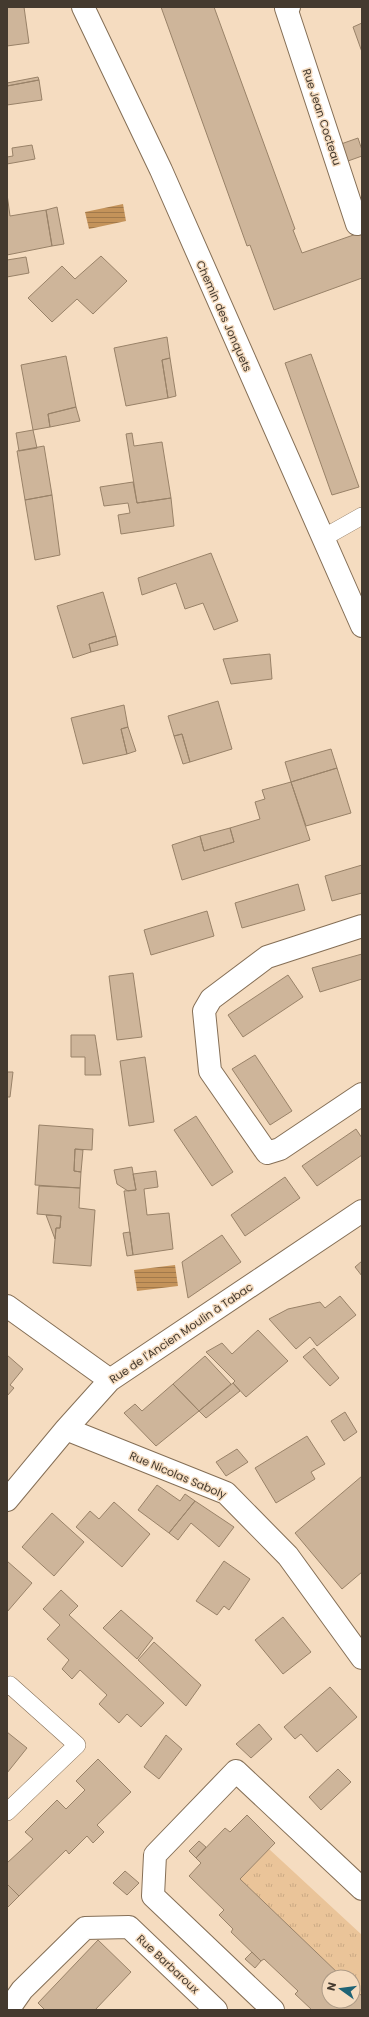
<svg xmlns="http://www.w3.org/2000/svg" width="369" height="2017" font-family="Poppins,sans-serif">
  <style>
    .grass { fill: url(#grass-tufts) }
    .water { fill: url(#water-rules) }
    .building { fill: #ceb59a; stroke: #998268 }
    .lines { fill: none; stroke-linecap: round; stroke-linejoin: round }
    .service-casing { stroke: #856f56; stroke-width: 18 }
    .minor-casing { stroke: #856f56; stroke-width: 24 }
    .service { stroke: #fff; stroke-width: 17 }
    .minor { stroke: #fff; stroke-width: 22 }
    .labels { text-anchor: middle; stroke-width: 3; stroke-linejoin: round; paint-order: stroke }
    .street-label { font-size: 11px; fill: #443a2f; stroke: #f5dcc0 }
  </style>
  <defs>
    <pattern id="grass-tufts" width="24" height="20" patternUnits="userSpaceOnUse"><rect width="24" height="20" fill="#eac499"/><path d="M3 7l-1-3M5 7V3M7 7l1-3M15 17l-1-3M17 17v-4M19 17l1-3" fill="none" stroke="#caa984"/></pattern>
    <pattern id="water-rules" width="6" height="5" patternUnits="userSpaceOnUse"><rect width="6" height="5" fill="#c4935a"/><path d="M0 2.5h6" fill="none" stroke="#a1794b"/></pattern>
  </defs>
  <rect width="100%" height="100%" fill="#f5dcc0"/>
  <path class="grass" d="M269 1849 362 1935V1996L353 1988V1977H342L240 1879Z"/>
  <path class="water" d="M123 204 126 221 89 229 85 212Z
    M175 1265 178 1286 137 1291 134 1270Z"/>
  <path class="building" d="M7 7H24L29 43 7 46Z
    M161 7H214L295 229 293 230 302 253 362 232V278L274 310 250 245 247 246Z
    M362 23V52L353 27Z
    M38 77 39 80 7 86V83Z
    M39 80 42 100 7 105V86Z
    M358 138 362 150V156L348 161 341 144Z
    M32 145 35 159 7 164V157L13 156 12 148Z
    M7 194 10 216 46 210 52 246 7 255Z
    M57 207 64 244 52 246 46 210Z
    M101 256 127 281 93 314 77 299 52 322 28 298 62 266 75 279Z
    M26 257 29 273 7 277V260Z
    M167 337 170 358 162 360 168 398 126 406 114 348Z
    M311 354 359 487 332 495 285 363Z
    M66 356 76 407 48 414 50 427 33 430 21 365Z
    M170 358 176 396 168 398 162 360Z
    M76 407 80 421 50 427 48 414Z
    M33 430 37 448 19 451 16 433Z
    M132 433 134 446 162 442 171 498 137 503 126 434Z
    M44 446 52 495 25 500 17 451Z
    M133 482 137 503 171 498 174 526 121 534 118 515 130 513 128 503 104 506 100 487Z
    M52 495 60 555 35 560 25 500Z
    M211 553 238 621 214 630 203 603 185 609 176 583 142 595 138 578Z
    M103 592 116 636 89 644 91 652 73 658 57 606Z
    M116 636 118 645 91 652 89 644Z
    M270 654 272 679 231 684 223 659Z
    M218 701 232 749 190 762 182 734 174 736 168 716Z
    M124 705 128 727 121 729 127 754 83 764 71 718Z
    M128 727 136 751 127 754 121 729Z
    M182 734 190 762 183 764 174 736Z
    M331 749 337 768 291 782 285 762Z
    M337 768 351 813 306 826 291 782Z
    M291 782 310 840 182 880 172 845 200 836 204 851 234 842 230 828 260 819 255 802 265 799 262 790Z
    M230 828 234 842 204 851 200 836Z
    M362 865V893L332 901 325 876Z
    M298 884 305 910 242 928 235 903Z
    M207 911 214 936 151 955 144 930Z
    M362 954V979L320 992 312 968Z
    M133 973 142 1037 117 1040 109 976Z
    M288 975 303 997 243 1037 228 1015Z
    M71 1035H95L101 1075H85V1057H71Z
    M255 1055 292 1111 270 1125 232 1069Z
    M145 1057 154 1122 129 1126 120 1061Z
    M7 1072H13L10 1097H7Z
    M196 1116 233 1172 212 1186 174 1130Z
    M39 1125 93 1129 92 1150 75 1149 74 1171 81 1172 80 1188 35 1185Z
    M356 1129 362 1138V1155L317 1186 302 1166Z
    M75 1149 83 1150 81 1172 74 1171Z
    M132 1167 136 1190 128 1191 117 1184 114 1170Z
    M156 1171 158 1187 144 1189 147 1215 169 1213 173 1249 133 1255 124 1191 136 1190 133 1174Z
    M285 1177 300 1198 245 1236 231 1215Z
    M39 1186 80 1188 79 1208 95 1210 91 1266 53 1263 56 1228H60L61 1216 37 1214Z
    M46 1215 61 1216 60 1228H56L55 1239Z
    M130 1232 133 1255 127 1256 123 1233Z
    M222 1235 241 1262 188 1298 182 1262Z
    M362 1261V1276L355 1267Z
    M340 1296 356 1315 317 1346 310 1337 296 1349 269 1319 288 1309 320 1302 325 1308Z
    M258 1330 288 1361 246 1397 233 1383 235 1381 206 1352 222 1343 232 1354Z
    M314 1348 339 1378 330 1386 303 1357Z
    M7 1355 23 1369 10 1385 14 1388 7 1396Z
    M205 1356 231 1384 199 1411 173 1384Z
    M233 1383 240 1391 206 1418 199 1411Z
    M173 1384 199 1411 156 1446 124 1413 135 1404 142 1411Z
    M345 1412 357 1432 344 1441 331 1421Z
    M307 1436 325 1464 311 1472 315 1479 276 1503 255 1468Z
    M237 1449 248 1462 226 1476 216 1462Z
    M362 1476V1572L342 1589 295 1533Z
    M157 1485 180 1501 185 1494 195 1501 169 1533 138 1510Z
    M195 1501 234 1527 219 1547 191 1523 178 1540 169 1533Z
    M114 1502 150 1534 122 1567 76 1527 90 1511 99 1519Z
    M52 1513 84 1542 54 1576 22 1547Z
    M7 1561 32 1583 7 1612Z
    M224 1561 250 1579 229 1610 224 1606 217 1615 196 1601Z
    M61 1590 78 1606 69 1615 164 1703 141 1727 127 1714 119 1723 99 1704 107 1695 80 1670 72 1679 62 1669 69 1660 47 1639 60 1625 43 1609Z
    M121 1610 153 1638 137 1659 103 1628Z
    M283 1617 311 1652 283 1674 255 1640Z
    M154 1642 201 1685 186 1706 138 1660Z
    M330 1687 357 1717 317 1752 301 1734 295 1739 284 1727Z
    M259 1724 272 1739 251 1758 236 1744Z
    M7 1732 27 1748 7 1773Z
    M166 1735 182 1749 159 1779 144 1767Z
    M98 1759 131 1792 97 1825 104 1832 93 1843 87 1836 69 1854 66 1850 19 1896 7 1884V1863L33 1839 25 1832 57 1800 66 1809 85 1790 76 1781Z
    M338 1769 351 1782 321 1810 309 1797Z
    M247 1815 275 1843 240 1879 342 1977H329V2001H353V1988L362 1996V2010H312L295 1994 298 1991 264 1959 261 1961 231 1932 233 1929 219 1915 224 1910 189 1876 201 1863 196 1858 225 1828 230 1832Z
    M199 1841 206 1847 196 1858 189 1851Z
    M125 1871 139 1883 127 1895 113 1883Z
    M7 1884 19 1896 7 1908Z
    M98 1940 131 1972 95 2010H45L38 2003Z
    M252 1952 261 1961 255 1968 245 1959Z"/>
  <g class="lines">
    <g class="service-casing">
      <path id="service" d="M323 538 362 516
        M7 1687 10 1685 77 1745 7 1812"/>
    </g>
    <g class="minor-casing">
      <path id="minor" d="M83 7 161 170 362 626
        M289 7 286 8 357 224 362 222
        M362 926 267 957 211 999 204 1011 210 1071 267 1153 280 1149 362 1094
        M7 1306 110 1380
        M66 1429 226 1493 288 1556 362 1658
        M7 1500 66 1429 110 1380 362 1211
        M8 2010 22 1990 85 1928 129 1927 216 2010
        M273 2010 153 1896 155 1855 236 1771 362 1889"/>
    </g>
    <use href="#service" class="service"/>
    <use href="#minor" class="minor"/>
  </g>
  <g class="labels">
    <g class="street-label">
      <text transform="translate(322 117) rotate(72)" y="4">Rue Jean Cocteau</text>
      <text transform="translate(224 316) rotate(66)" y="4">Chemin des Jonquets</text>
      <text transform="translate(181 1333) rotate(-34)" y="4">Rue de l'Ancien Moulin à Tabac</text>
      <text transform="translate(178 1475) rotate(23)" y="4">Rue Nicolas Saboly</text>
      <text transform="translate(168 1964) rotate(43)" y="4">Rue Barbaroux</text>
    </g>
  </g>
  <rect width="369" height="2017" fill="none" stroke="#443a2f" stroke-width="16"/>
  <g transform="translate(341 1989) rotate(284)"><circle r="19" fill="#f5dcc0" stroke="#ae9b86"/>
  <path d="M0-3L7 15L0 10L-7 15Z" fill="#1f6375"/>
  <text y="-6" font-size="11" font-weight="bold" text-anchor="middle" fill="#443a2f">N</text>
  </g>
</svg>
